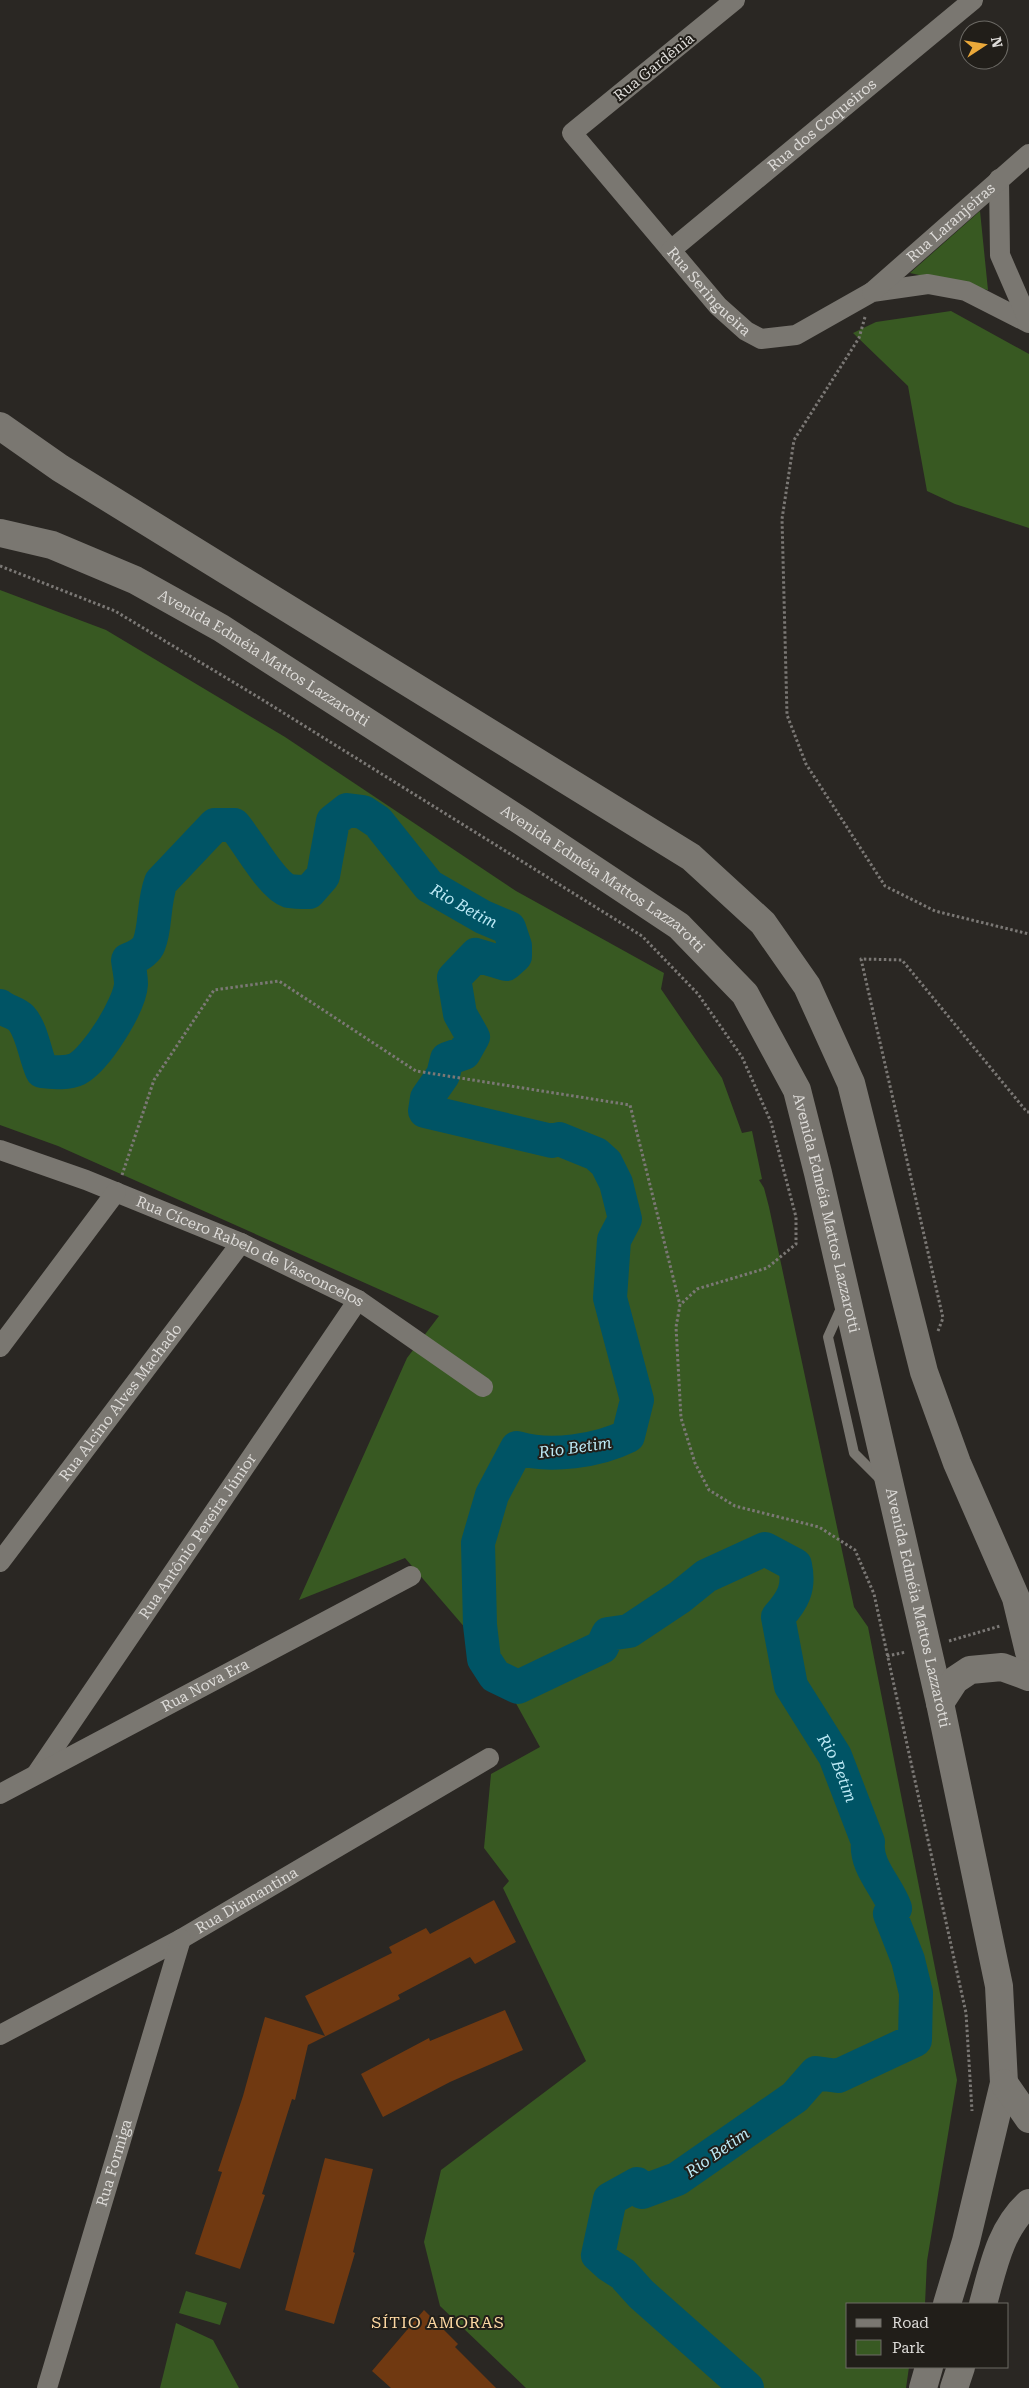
<svg xmlns="http://www.w3.org/2000/svg" width="1029" height="2388" font-family="'Roboto Serif',serif">
  <style>
    .green { fill: #385922 }
    .lines { fill: none; stroke-linecap: round; stroke-linejoin: round }
    .river { stroke: #005465; stroke-width: 34 }
    .building { fill: #703911 }
    .path { stroke: #7b7875; stroke-width: 3; stroke-dasharray: 2.5 2.5; stroke-linecap: butt }
    .lane { stroke: #7a7771; stroke-width: 10 }
    .street { stroke: #7a7771; stroke-width: 20 }
    .secondary { stroke: #7a7771; stroke-width: 28 }
    .labels { text-anchor: middle; stroke-width: 4; stroke-linejoin: round; paint-order: stroke }
    .street-label { font-size: 15px; fill: #dddbd8; stroke: #211e19 }
    .water-label { font-size: 16px; font-style: italic; fill: #bce9f5; stroke: #211e19 }
    .neighbourhood-label { font-size: 16px; letter-spacing: 1px; fill: #fcd7a2; stroke: #211e19 }
  </style>
  <rect width="100%" height="100%" fill="#2a2723"/>
  <path class="green" d="M980 211 988 290 910 273Z
    M951 311 1029 354V528L955 504 927 491 908 386 853 333 876 322Z
    M0 590 106 630 285 737 516 891 664 973 661 989 722 1078 742 1133 752 1131 762 1179 759 1180 764 1188 769 1207 854 1607 868 1627 957 2080 927 2261 925 2304H848V2367H909L906 2388H526L440 2306 424 2242 441 2170 586 2061 503 1888 509 1881 484 1848 491 1774 540 1747 485 1647 473 1637 405 1558 299 1600 407 1358 439 1316 58 1146 0 1125Z
    M186 2291 227 2303 220 2325 179 2313Z
    M176 2323 213 2340 239 2388H160Z"/>
  <g class="lines">
    <path class="river" id="s1" d="M0 1006C6 1011 16 1013 21 1018 32 1030 35 1055 42 1071 53 1072 67 1074 77 1069 96 1059 130 1005 131 984 131 976 129 968 128 960 136 957 146 952 149 944 156 927 153 903 161 882L215 825H234C248 841 271 885 289 891 295 892 303 892 309 892L323 876 333 821 347 810 363 812 378 822 429 886 483 917 509 928 515 946V956L506 964 476 955 454 978 460 1014 473 1037 464 1053 447 1059 443 1075 427 1098 425 1111 552 1141 559 1139 596 1154 606 1163 616 1183 625 1219 614 1240 610 1298 637 1400 628 1436C598 1451 550 1458 517 1448L492 1495 478 1543 480 1625 484 1659 495 1676 518 1687 602 1647 608 1634 629 1631 680 1597 706 1576 765 1549 795 1565C800 1588 793 1600 778 1617L791 1686 835 1756 868 1842C865 1866 887 1886 895 1908L890 1914 908 1960 916 1993 915 2040 838 2076 816 2073 795 2097 677 2179 642 2192 637 2184 610 2199 598 2255 609 2265 623 2274 641 2294 747 2388"/>
  </g>
  <path class="building" d="M494 1900 516 1942 475 1964 470 1957 398 1995 400 1999 308 2045 295 2100 292 2099 262 2194 265 2195 240 2269 195 2254 222 2172 218 2171 243 2096 265 2017 325 2036 305 1996 392 1953 389 1947 426 1928 430 1934Z
    M505 2010 523 2050 450 2082 383 2117 361 2074 429 2038 430 2041Z
    M325 2158 373 2169 353 2252 355 2253 334 2324 285 2310Z
    M424 2310 458 2344 455 2347 496 2388H391L372 2371Z"/>
  <g class="lines">
    <path class="path" d="M865 317 859 338 794 440 782 519 787 715 806 764 885 886 935 911 1029 934
      M0 566 115 611 258 697 642 936 698 994 742 1057 771 1122 796 1217V1244L767 1268 697 1289 680 1305 676 1327 681 1418 695 1463 709 1490 735 1506 819 1527 855 1550 874 1594 966 2013 972 2111
      M122 1175 154 1080 214 990 279 981 416 1071 630 1105 680 1305
      M938 1331 943 1318 861 959 902 960 1027 1112H1029
      M949 1641 1000 1626
      M887 1656 906 1652"/>
    <path class="lane" d="M842 1306 828 1337 854 1453 881 1480"/>
    <g class="street">
      <path id="s2" d="M735 0 572 133 718 306 746 331 761 339 796 335 872 292 928 284 966 291 1029 323"/>
      <path d="M999 179 1000 255 1029 322"/>
      <path id="s3" d="M671 250 973 0"/>
      <path id="s4" d="M872 292 1029 154"/>
      <path id="s5" d="M0 1150 86 1180 241 1243 358 1300 483 1387"/>
      <path d="M0 1347 116 1192"/>
      <path id="s6" d="M0 1562 241 1243"/>
      <path id="s7" d="M37 1773 358 1300"/>
      <path id="s8" d="M0 1794 411 1576"/>
      <path id="s9" d="M0 2035 181 1939 489 1758"/>
      <path id="s10" d="M47 2388 181 1939"/>
    </g>
    <g class="secondary">
      <path d="M0 426 60 468 691 857 763 923 807 986 851 1083 924 1372 957 1463 1016 1598 1029 1652"/>
      <path id="s11" d="M0 533 52 545 135 580 221 628 524 823 679 926 745 994 797 1090 818 1173 940 1703 999 1986 1004 2083 966 2241 947 2304"/>
      <path d="M940 1703 955 1680 970 1670 1002 1667 1029 1677"/>
      <path d="M1004 2083 1029 2119"/>
      <path d="M983 2304C993 2268 1000 2229 1029 2203"/>
      <path d="M923 2388 929 2367"/>
      <path d="M954 2388 961 2367"/>
    </g>
  </g>
  <g class="labels">
    <g class="street-label">
      <text transform="translate(654 67) rotate(-39)" y="5">Rua Gardênia</text>
      <text dy="5" stroke="none"><textPath href="#s3" startOffset="196">Rua dos Coqueiros</textPath></text>
      <text dy="5" stroke="none"><textPath href="#s4" startOffset="105">Rua Laranjeiras</textPath></text>
      <text dy="5" stroke="none"><textPath href="#s2" startOffset="420">Rua Seringueira</textPath></text>
      <text dy="5" stroke="none"><textPath href="#s11" startOffset="294">Avenida Edméia Mattos Lazzarotti</textPath></text>
      <text dy="5" stroke="none"><textPath href="#s11" startOffset="699">Avenida Edméia Mattos Lazzarotti</textPath></text>
      <text dy="5" stroke="none"><textPath href="#s11" startOffset="1119">Avenida Edméia Mattos Lazzarotti</textPath></text>
      <text dy="5" stroke="none"><textPath href="#s5" startOffset="270">Rua Cícero Rabelo de Vasconcelos</textPath></text>
      <text dy="5" stroke="none"><textPath href="#s6" startOffset="200">Rua Alcino Alves Machado</textPath></text>
      <text dy="5" stroke="none"><textPath href="#s7" startOffset="286">Rua Antônio Pereira Júnior</textPath></text>
      <text dy="5" stroke="none"><textPath href="#s11" startOffset="1524">Avenida Edméia Mattos Lazzarotti</textPath></text>
      <text dy="5" stroke="none"><textPath href="#s8" startOffset="232">Rua Nova Era</textPath></text>
      <text dy="5" stroke="none"><textPath href="#s9" startOffset="281">Rua Diamantina</textPath></text>
      <text dy="5" stroke="none"><textPath href="#s10" startOffset="235">Rua Formiga</textPath></text>
    </g>
    <g class="water-label">
      <text dy="6" stroke="none"><textPath href="#s1" startOffset="790">Rio Betim</textPath></text>
      <text transform="translate(575 1447) rotate(-8)" y="6">Rio Betim</text>
      <text dy="6" stroke="none"><textPath href="#s1" startOffset="2500">Rio Betim</textPath></text>
      <text transform="translate(717 2152) rotate(-35)" y="6">Rio Betim</text>
    </g>
    <g class="neighbourhood-label">
      <text x="438" y="2328">SÍTIO AMORAS</text>
    </g>
  </g>
  <rect x="846" y="2303" width="162" height="65" fill="#211e19" stroke="#6c6a65"/>
  <rect x="856" y="2319" width="25" height="8" fill="#7a7771" stroke="#6c6a65"/>
  <text x="892" y="2328" font-size="15" fill="#dddbd8">Road</text>
  <rect x="856" y="2340" width="25" height="15" fill="#385922" stroke="#6c6a65"/>
  <text x="892" y="2353" font-size="15" fill="#dddbd8">Park</text>
  <g transform="translate(984 45) rotate(78)"><circle r="24" fill="#211e19" stroke="#6c6a65"/>
  <path d="M0-4L9 19L0 12L-9 19Z" fill="#eba93a"/>
  <text y="-8" font-size="14" font-weight="bold" text-anchor="middle" fill="#dddbd8">N</text>
  </g>
</svg>
